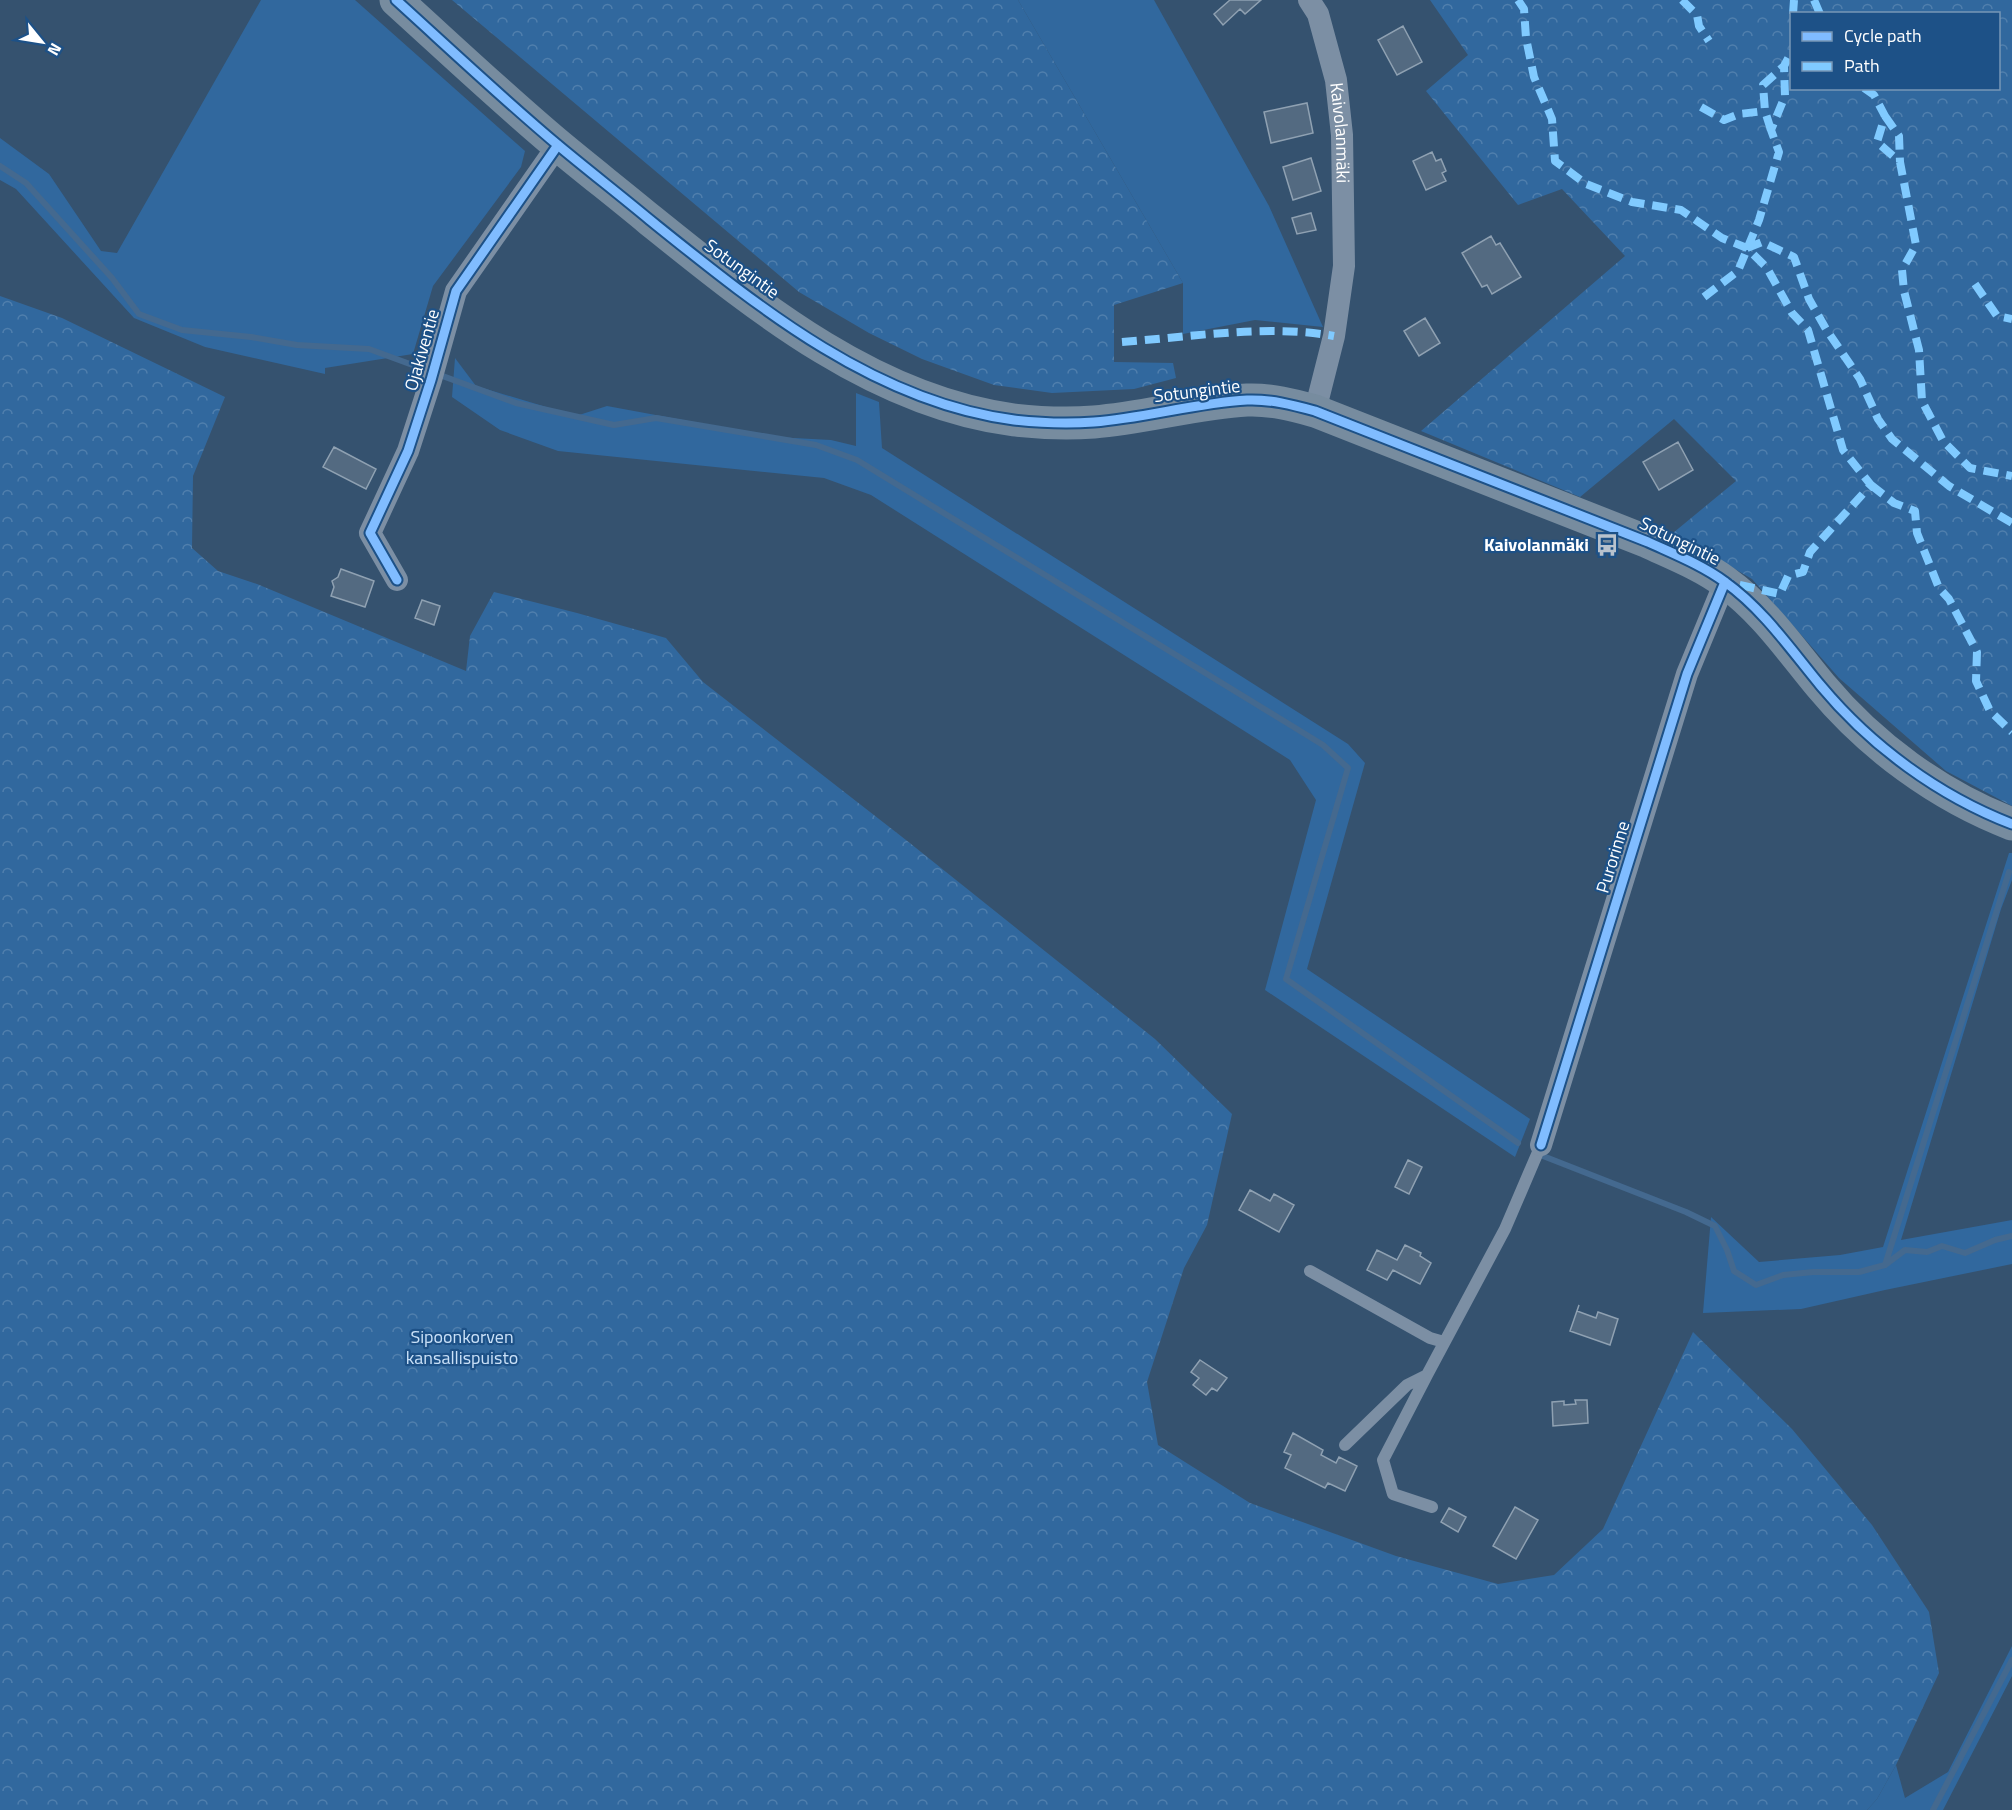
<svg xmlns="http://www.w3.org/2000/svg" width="2012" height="1810" font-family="'Titillium Web',sans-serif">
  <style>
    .grass { fill: #31689e }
    .forest { fill: url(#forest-crowns); fill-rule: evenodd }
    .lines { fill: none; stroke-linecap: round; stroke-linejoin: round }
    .stream { stroke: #44698f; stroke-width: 6 }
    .building { fill: #536a81; stroke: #8fa1b2; stroke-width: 1.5 }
    .lane { stroke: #7c8fa4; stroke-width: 12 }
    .street { stroke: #7c8fa4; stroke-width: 22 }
    .secondary { stroke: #778c9f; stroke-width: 33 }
    .quiet { stroke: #80caff; stroke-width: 8; stroke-dasharray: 15 8; stroke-linecap: butt }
    .cycleway-casing { stroke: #1d5187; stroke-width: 13 }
    .cycleway { stroke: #80bcff; stroke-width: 9 }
    .labels { text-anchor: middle; stroke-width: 4.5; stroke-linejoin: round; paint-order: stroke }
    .street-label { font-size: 18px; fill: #fff; stroke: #1d5187 }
    .poi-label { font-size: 18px; font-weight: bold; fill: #fff; stroke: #1d5187; text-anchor: end }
    .park-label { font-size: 18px; fill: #cae1f8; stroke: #1d5187 }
  </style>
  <defs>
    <pattern id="forest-crowns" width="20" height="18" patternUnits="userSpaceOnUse" patternTransform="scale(1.5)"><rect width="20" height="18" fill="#31689e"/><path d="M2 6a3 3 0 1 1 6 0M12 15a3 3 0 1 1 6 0" fill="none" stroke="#507fad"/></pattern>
  </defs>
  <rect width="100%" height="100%" fill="#35526f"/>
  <path class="grass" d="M261 0H355L525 151 521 167 433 286 413 354 325 368V374L205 347 134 318 16 189 0 180V138L49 174 101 251 117 253Z
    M1018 0H1154L1269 206 1323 327 1255 320 1183 334V283Z
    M455 358 476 386 576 416 607 406 775 437 831 440 856 446V393L879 402 882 448 1348 744 1365 763 1307 969 1530 1119 1515 1157 1265 990 1316 800 1290 760 871 495 824 478 558 451 500 430 452 397Z
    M2009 853H2012V880L2001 909 1901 1240 2012 1220V1264L1885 1290 1801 1309 1703 1313 1711 1217 1759 1262 1840 1255 1883 1247Z
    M2012 1646V1676L1943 1810H1867L1877 1799 1896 1765 1905 1798 1948 1772Z"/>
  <path class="forest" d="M452 0H1018L1183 283 1114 305V362L1173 363 1176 378 1134 389 1052 393 994 385 922 359 869 333 799 292Z
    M1430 0H2012V806L1946 771 1839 678 1752 579 1673 533 1736 481 1674 419 1580 497 1421 431 1625 256 1562 189 1518 205 1426 91 1468 55ZM1792 14H1998V88H1792Z
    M0 296 62 318 225 397 193 476 192 548 218 571 257 584 466 671 470 636 494 592 577 613 666 638 703 682 906 840 1155 1039 1232 1114 1207 1225 1184 1268 1147 1382 1158 1445 1250 1503 1396 1556 1498 1584 1554 1575 1603 1529 1693 1332 1792 1429 1872 1525 1929 1612 1939 1673 1896 1765 1877 1799 1867 1810H0Z"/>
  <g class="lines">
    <path class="stream" d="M0 166 26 183 112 278 139 314 182 330 251 337 297 345 369 349 516 403 614 425 656 418 816 445 857 460 1323 745 1348 768 1286 979 1518 1143
      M1543 1156 1686 1212 1715 1226 1727 1250 1734 1271 1756 1285 1783 1275 1813 1272H1859L1885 1265 1905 1250 1927 1252 1942 1246 1965 1253 1995 1240 2012 1236
      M1885 1265 2009 872
      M1933 1810 2012 1660"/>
  </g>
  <path class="building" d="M1230 0H1261L1245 14 1240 9 1223 25 1214 14Z
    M1403 26 1422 62 1397 75 1378 40Z
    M1307 103 1313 133 1271 143 1264 112Z
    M1432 152 1436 161 1441 159 1446 171 1442 173 1446 181 1426 190 1413 161Z
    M1311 158 1321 191 1293 200 1283 167Z
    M1311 213 1316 230 1297 234 1292 218Z
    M1491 236 1496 245 1500 243 1521 277 1492 294 1487 285 1482 287 1462 253Z
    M1425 318 1440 343 1419 356 1404 331Z
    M1678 442 1693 470 1659 490 1643 462Z
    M334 447 376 469 366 489 323 467Z
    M341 569 374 581 365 607 331 596 334 587 332 581 338 577Z
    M422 600 440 606 434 625 415 618Z
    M1408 1160 1422 1167 1409 1194 1395 1187Z
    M1250 1190 1270 1201 1274 1194 1294 1205 1279 1232 1239 1210Z
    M1405 1245 1421 1253 1420 1256 1431 1263 1420 1284 1393 1270 1387 1280 1367 1270 1377 1250 1397 1260Z
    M1579 1305 1577 1311 1596 1318 1598 1312 1618 1319 1610 1345 1570 1331Z
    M1200 1360 1227 1378 1217 1391 1212 1388 1206 1395 1193 1385 1199 1378 1191 1372Z
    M1575 1400H1587L1588 1423 1553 1426 1552 1402 1564 1401V1405L1576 1404Z
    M1293 1433 1323 1450 1321 1455 1336 1463 1339 1457 1357 1466 1345 1491 1328 1483 1325 1488 1285 1468 1291 1455 1284 1452Z
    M1515 1507 1538 1520 1516 1559 1493 1546Z
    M1449 1508 1466 1517 1458 1532 1441 1522Z"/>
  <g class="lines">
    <path class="lane" d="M1310 1271 1430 1338 1444 1342
      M1345 1445 1407 1385 1427 1375
      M1432 1507 1393 1494 1383 1460 1427 1375 1505 1229 1541 1145"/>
    <g class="street">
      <path id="s1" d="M1309 0 1318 14 1336 80 1342 135 1344 266 1334 336 1315 411"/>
      <path d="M397 580 370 533 408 451 431 380 456 291 558 145"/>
      <path d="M1541 1145 1687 674 1725 582"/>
    </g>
    <path class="secondary" d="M396 0C450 49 503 99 559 146 589 171 620 195 650 220 757 306 874 402 1014 420 1041 423 1067 424 1094 422 1145 418 1195 403 1247 400 1270 399 1293 405 1315 411L1648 542C1674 554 1702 565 1725 582 1764 610 1791 650 1821 686 1871 746 1939 796 2012 824"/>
    <path class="quiet" d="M1518 0 1524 9 1526 38 1534 77 1552 119 1555 161 1586 184 1632 202 1681 210 1722 238 1747 248 1767 268 1792 313 1808 330 1843 450 1871 485 1810 552 1803 572 1788 576 1780 594 1731 583
      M1682 0 1697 15 1699 26 1709 41
      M1814 0 1820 14
      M1793 14 1794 0
      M1864 88 1874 95 1885 116 1877 142 1900 162 1916 245 1902 270 1904 291 1919 350 1922 401 1943 441 1970 468 2012 476
      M1701 107 1724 120 1739 114 1765 111
      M1885 116 1899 136 1900 162
      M1771 130 1765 111 1763 85 1784 66
      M1747 248 1762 242 1794 257 1809 299 1826 329 1860 379 1878 419 1892 439 1949 486 2012 523
      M1975 284 1997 316 2012 319
      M1704 297 1738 271 1759 220 1779 152 1771 130 1785 96 1784 66 1792 51
      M1122 342C1190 337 1268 324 1334 336
      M1871 485 1894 503 1915 511 1917 533 1939 588 1949 599 1977 652 1976 681 1990 711 2012 732"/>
    <g class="cycleway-casing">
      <path id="cycleway" d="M396 0C450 49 503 99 559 146 589 171 620 195 650 220 757 306 874 402 1014 420 1041 423 1067 424 1094 422 1145 418 1195 403 1247 400 1270 399 1293 405 1315 411L1648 542C1674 554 1702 565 1725 582 1764 610 1791 650 1821 686 1871 746 1939 796 2012 824
        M397 580 370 533 408 451 431 380 456 291 558 145
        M1541 1145 1687 674 1725 582"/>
    </g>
    <use href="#cycleway" class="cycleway"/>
  </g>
  <defs>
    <g id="bus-bare" transform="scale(1.8)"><path d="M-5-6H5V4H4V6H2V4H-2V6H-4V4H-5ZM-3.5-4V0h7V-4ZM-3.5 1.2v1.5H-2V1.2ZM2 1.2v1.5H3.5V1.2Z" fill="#b8c2cd" stroke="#1d5187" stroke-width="2.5" paint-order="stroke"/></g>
  </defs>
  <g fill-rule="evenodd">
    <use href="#bus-bare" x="1607" y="545"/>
  </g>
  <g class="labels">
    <g class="street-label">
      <text dy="6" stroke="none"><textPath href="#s1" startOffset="138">Kaivolanmäki</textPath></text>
      <text transform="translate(742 269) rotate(36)" y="6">Sotungintie</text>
      <text transform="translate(422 350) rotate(-74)" y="6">Ojakiventie</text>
      <text transform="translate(1197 391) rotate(-7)" y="6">Sotungintie</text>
      <text transform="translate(1680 541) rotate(26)" y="6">Sotungintie</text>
      <text transform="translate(1613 857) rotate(-73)" y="6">Purorinne</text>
    </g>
    <g class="poi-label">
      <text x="1589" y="551">Kaivolanmäki</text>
    </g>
    <g class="park-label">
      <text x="462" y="1343">Sipoonkorven<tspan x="462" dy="21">kansallispuisto</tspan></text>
    </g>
  </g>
  <rect x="1790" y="12" width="210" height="78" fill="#1d5187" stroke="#7797b7" stroke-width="1.5"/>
  <rect x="1802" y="32" width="30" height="9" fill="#80bcff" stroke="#7797b7" stroke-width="1.5"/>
  <text x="1844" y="42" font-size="18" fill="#ffffff">Cycle path</text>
  <rect x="1802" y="62" width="30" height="9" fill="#80caff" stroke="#7797b7" stroke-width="1.5"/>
  <text x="1844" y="72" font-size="18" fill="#ffffff">Path</text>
  <g transform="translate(42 42) rotate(120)" stroke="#1d5187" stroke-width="4.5" paint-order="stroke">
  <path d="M0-4.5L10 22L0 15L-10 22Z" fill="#ffffff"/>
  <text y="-9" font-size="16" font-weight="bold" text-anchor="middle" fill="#ffffff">N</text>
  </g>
</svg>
